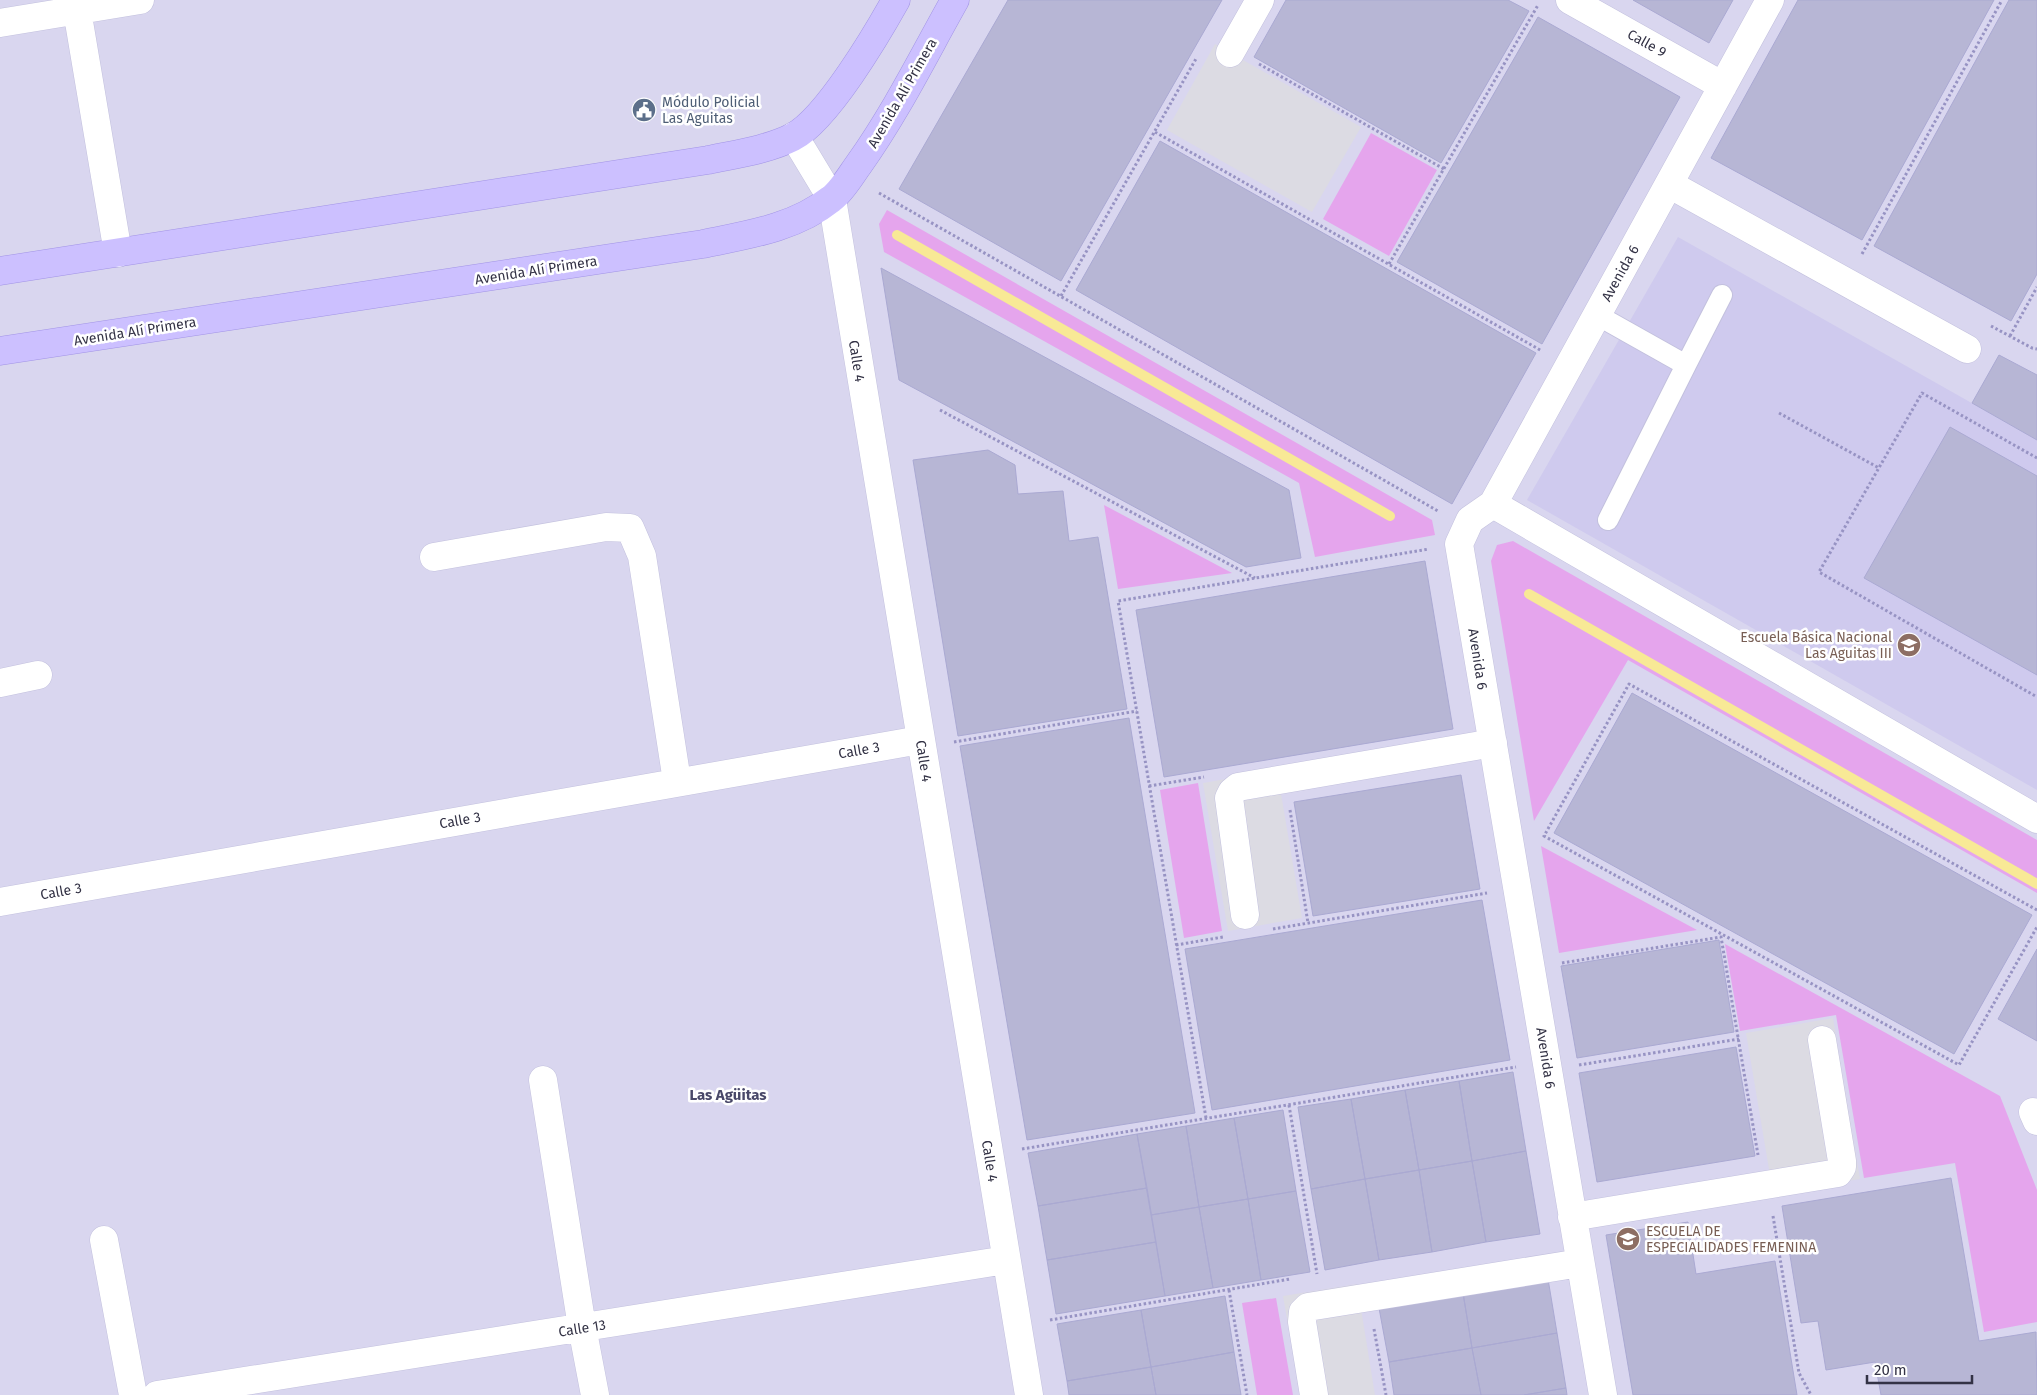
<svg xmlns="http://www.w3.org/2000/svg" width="2037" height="1395" font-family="'Fira Sans',sans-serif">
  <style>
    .residential { fill: #d9d6ef }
    .education { fill: #cfcaee }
    .green { fill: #e5a5ed }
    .parking { fill: #dcdbe3 }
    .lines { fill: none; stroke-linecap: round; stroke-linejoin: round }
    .stream { stroke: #f8e996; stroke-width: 10 }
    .building { fill: #b7b6d5; stroke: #aaa9d2 }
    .service-casing { stroke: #c3c1de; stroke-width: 22 }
    .minor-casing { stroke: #c3c1de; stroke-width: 29 }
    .secondary-casing { stroke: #a294e6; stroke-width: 29 }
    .path { stroke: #9793c3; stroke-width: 3; stroke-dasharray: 2.5 2.5; stroke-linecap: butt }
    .service { stroke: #fff; stroke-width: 20 }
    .minor { stroke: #fff; stroke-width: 28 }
    .secondary { stroke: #ccc0ff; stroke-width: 28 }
    .labels { text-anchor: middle; stroke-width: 5; stroke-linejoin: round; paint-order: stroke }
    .street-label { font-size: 14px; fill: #333245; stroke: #fff }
    .service-label { font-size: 14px; fill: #4e5e75; stroke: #fff; text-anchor: start }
    .education-label { font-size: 14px; fill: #785e54; stroke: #fff; text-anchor: end }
    .neighbourhood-label { font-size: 15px; font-weight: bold; fill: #494869; stroke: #fff }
  </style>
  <rect width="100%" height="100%" fill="#e4e2f3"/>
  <path class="residential" d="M0 0H2037V1395H0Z"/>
  <path class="education" d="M1678 237 2037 440V790L1527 500Z"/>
  <path class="green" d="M1371 133 1437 170 1389 256 1323 219Z
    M887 210 1432 520 1435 535 1315 557 1299 483 884 252 879 224Z
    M1104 505 1232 573 1118 589Z
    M1513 541 2037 840V893L1628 660 1534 821 1491 561 1497 545Z
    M1198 783 1222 931 1184 938 1160 790Z
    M1541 846 1697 930 1559 953Z
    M1725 944 2000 1096 2037 1190V1322L1984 1332 1955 1163 1864 1178 1836 1015 1740 1031Z
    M1276 1298 1293 1395H1257L1242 1303Z"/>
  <path class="parking" d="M1215 44 1361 127 1312 212 1167 130Z
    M1277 770 1302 918 1228 931 1203 783Z
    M1833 1018 1860 1179 1773 1193 1746 1033Z
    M1357 1284 1375 1395H1300L1283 1296Z"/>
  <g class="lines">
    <path class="stream" d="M897 235 1390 516
      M1529 594 2037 884"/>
  </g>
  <path class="building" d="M1008 0H1222L1061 281 899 189Z
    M1286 0H1508L1529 11 1441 163 1254 57Z
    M1633 0H1733L1709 43Z
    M1798 0H1994L1862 240 1711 158Z
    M2009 0H2037V274L2011 321 1874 246Z
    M1538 17 1680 97 1542 344 1397 262Z
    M1160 141 1536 353 1452 504 1076 290Z
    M881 268 1289 490 1301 558 1246 567 899 380Z
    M1999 355 2037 375V440L1972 403Z
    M1950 427 2037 476V675L1864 578Z
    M988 450 1015 465 1018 494 1063 491 1069 541 1098 537 1127 709 958 736 913 460Z
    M1425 561 1453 729 1164 777 1136 610Z
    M1632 693 2032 915 1954 1054 1554 833Z
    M1129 718 1195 1113 1027 1140 960 746Z
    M1461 775 1480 889 1313 916 1294 802Z
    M1482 900 1510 1060 1212 1110 1185 949Z
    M1719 940 1734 1032 1577 1058 1561 966Z
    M2037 949V1041L1998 1019Z
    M1736 1047 1755 1156 1597 1182 1579 1073Z
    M1513 1072 1526 1151 1472 1161 1459 1081Z
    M1459 1081 1472 1161 1419 1170 1405 1090Z
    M1405 1090 1419 1170 1365 1179 1351 1099Z
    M1351 1099 1365 1179 1311 1189 1298 1107Z
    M1283 1110 1296 1191 1248 1199 1234 1118Z
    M1234 1118 1248 1199 1199 1207 1186 1126Z
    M1186 1126 1199 1207 1151 1215 1137 1134Z
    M1137 1134 1147 1188 1038 1206 1028 1153Z
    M1526 1151 1540 1234 1486 1242 1472 1161Z
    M1472 1161 1486 1242 1432 1252 1419 1170Z
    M1419 1170 1432 1252 1379 1260 1365 1179Z
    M1951 1178 1979 1341 2036 1332 2037 1395H1881L1875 1362 1826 1370 1818 1321 1801 1323 1782 1206Z
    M1365 1179 1379 1260 1325 1270 1311 1189Z
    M1147 1188 1156 1242 1047 1260 1038 1206Z
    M1296 1191 1310 1272 1261 1280 1248 1199Z
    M1248 1199 1261 1280 1213 1288 1199 1207Z
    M1199 1207 1213 1288 1165 1296 1151 1215Z
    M1688 1222 1696 1274 1775 1261 1797 1395H1633L1606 1235Z
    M1156 1242 1165 1296 1056 1314 1047 1260Z
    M1548 1279 1557 1333 1472 1348 1463 1293Z
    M1463 1293 1472 1348 1389 1362 1379 1308Z
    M1225 1296 1234 1352 1151 1367 1141 1310Z
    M1141 1310 1151 1367 1067 1381 1057 1324Z
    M1557 1333 1566 1388 1524 1395H1481L1472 1348Z
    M1472 1348 1481 1395H1394L1389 1362Z
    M1234 1352 1241 1395H1156L1151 1367Z
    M1151 1367 1156 1395H1069L1067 1381Z
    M1566 1388 1567 1395H1524Z"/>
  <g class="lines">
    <g class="service-casing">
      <path id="service" d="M1597 315 1686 365 1608 520
        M1686 365 1722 295"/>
    </g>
    <g class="minor-casing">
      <path id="minor" d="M1570 0 1723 86
        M77 10 118 253
        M0 23 140 0
        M1230 53 1260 0
        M794 136 832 199 1029 1395
        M1669 184 1967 349
        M1493 504 2037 819
        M434 557 606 527 630 528 642 556 677 781
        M0 683 38 675
        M0 902 920 740
        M1245 915 1229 798 1232 792 1238 787 1493 743
        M543 1080 582 1327 595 1395
        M2033 1112 2037 1121
        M1572 1217 1838 1173 1842 1167V1161L1822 1040
        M104 1240 133 1395
        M157 1395 1006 1260
        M1314 1395 1302 1322 1303 1312 1308 1307 1580 1263
        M1603 1395 1459 544 1470 520 1493 504 1770 0"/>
    </g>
    <g class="secondary-casing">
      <path id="secondary" d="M0 271 708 160C736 154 767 150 793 137 827 119 877 34 896 0
        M0 351 703 244C747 235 795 228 831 199 842 191 851 175 859 164 896 112 924 55 955 0"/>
    </g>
    <path class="path" d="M1259 64 1444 169
      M1155 132 1542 351
      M879 193 1438 511
      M1862 254 2002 0
      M1389 264 1538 5
      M1061 296 1197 57
      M1991 326 2032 348 2037 349
      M2010 336 2037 287
      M940 410 1255 578
      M1779 413 1879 468
      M2037 458 1922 393 1819 572 2037 697
      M954 742 1137 711
      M1149 786 1204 777
      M1290 810 1308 923
      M2037 910 1629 684 1544 836 1959 1065 2037 927
      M1273 929 1487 893
      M1176 945 1223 937
      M1562 963 1721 937 1758 1155
      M1579 1065 1739 1039
      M1289 1105 1317 1274
      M1206 1118 1118 601 1429 549
      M1022 1149 1516 1067
      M1773 1216 1799 1373 1811 1395
      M1229 1290 1247 1395
      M1050 1320 1290 1279
      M1374 1329 1386 1395"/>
    <use href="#service" class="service"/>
    <use href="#minor" class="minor"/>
    <use href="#secondary" class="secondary"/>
  </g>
  <defs>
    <g id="civic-disc" transform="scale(1.25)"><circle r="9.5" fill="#5c6f8a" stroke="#fff"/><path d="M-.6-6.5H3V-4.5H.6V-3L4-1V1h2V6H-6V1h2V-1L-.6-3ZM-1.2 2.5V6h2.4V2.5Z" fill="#fff"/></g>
    <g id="school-disc" transform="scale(1.25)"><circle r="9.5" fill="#8d6e63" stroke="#fff"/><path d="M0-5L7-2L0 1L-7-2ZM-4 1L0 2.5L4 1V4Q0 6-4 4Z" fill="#fff"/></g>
  </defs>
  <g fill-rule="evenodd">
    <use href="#civic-disc" x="644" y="110"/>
    <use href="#school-disc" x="1909" y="645"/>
    <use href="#school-disc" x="1628" y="1239"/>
  </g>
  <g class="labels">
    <g class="street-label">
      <text transform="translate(1647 43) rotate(29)" y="5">Calle 9</text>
      <text transform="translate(902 93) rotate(-60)" y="5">Avenida Alí Primera</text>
      <text transform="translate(536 270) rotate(-9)" y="5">Avenida Alí Primera</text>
      <text transform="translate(1620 273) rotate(-61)" y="5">Avenida 6</text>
      <text transform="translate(135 331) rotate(-9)" y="5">Avenida Alí Primera</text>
      <text transform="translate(857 361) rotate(81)" y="5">Calle 4</text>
      <text transform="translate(1478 659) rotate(81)" y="5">Avenida 6</text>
      <text transform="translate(859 750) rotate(-10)" y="5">Calle 3</text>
      <text transform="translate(924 761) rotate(81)" y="5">Calle 4</text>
      <text transform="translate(460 820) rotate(-10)" y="5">Calle 3</text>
      <text transform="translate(61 891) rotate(-10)" y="5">Calle 3</text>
      <text transform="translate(1546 1058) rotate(81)" y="5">Avenida 6</text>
      <text transform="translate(990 1161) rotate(81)" y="5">Calle 4</text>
      <text transform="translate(582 1328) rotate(-9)" y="5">Calle 13</text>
    </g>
    <g class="service-label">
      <text x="662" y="107">Módulo Policial<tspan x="662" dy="16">Las Aguitas</tspan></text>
    </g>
    <g class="education-label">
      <text x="1892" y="642">Escuela Básica Nacional<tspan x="1892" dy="16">Las Aguitas III</tspan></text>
      <text x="1646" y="1236" text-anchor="start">ESCUELA DE<tspan x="1646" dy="16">ESPECIALIDADES FEMENINA</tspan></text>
    </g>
    <g class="neighbourhood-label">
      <text x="728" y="1100">Las Agüitas</text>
    </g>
  </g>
  <path d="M1867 1375v8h105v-8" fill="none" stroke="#333245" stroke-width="2.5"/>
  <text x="1874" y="1375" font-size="15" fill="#333245" stroke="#ffffff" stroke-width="4" paint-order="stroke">20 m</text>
</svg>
